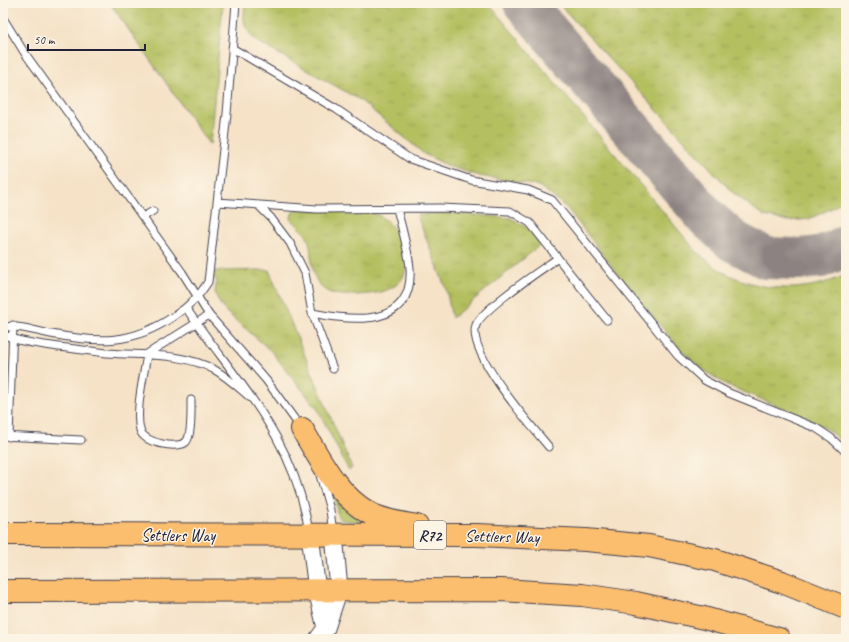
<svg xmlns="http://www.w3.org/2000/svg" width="849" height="642" font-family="Caveat,sans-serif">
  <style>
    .grass { fill: url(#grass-tufts); stroke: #6b714e }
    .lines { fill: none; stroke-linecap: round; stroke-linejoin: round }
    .taxiway { stroke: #8c8281; stroke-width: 42 }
    .service-casing { stroke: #423f50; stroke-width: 9 }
    .tertiary-casing { stroke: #423f50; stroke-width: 19 }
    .primary-casing { stroke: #423f50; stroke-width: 24 }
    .service { stroke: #fff; stroke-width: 7 }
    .tertiary { stroke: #fff; stroke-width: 17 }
    .primary { stroke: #fbbd6e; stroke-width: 22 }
    .labels { text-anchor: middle; stroke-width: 3; stroke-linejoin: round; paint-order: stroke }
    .shield { fill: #fcf5e5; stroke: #63616e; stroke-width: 1 }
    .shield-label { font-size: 16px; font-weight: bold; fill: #22223b }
    .street-label { font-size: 17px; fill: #22223b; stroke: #fcf5e5 }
  </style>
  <defs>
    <pattern id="grass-tufts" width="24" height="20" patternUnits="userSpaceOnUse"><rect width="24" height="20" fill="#b4c061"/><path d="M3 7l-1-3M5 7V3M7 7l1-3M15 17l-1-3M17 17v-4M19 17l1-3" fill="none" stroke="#9aa555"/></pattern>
  </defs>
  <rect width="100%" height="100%" fill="#fcf5e5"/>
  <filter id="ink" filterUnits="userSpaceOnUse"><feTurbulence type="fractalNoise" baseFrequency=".025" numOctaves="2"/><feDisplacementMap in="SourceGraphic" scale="8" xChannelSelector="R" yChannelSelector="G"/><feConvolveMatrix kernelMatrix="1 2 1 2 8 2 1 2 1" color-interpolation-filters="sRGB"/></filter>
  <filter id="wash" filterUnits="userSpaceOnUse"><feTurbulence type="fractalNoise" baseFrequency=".012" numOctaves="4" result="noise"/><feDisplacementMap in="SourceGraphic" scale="16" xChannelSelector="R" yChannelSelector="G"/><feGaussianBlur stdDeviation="0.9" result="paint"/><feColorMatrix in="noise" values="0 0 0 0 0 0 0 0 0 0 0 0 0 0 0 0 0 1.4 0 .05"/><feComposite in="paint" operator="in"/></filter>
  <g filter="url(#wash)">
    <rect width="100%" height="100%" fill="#f5e2c7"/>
    <path class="grass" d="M110 3H223L210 145 206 140Z
      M245 3H488L696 251C706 259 717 270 729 275 768 293 807 292 846 275V445L828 430 804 417 727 385 706 372 683 352 631 291 567 208 539 186 480 176 451 167 424 154 360 100 256 41C242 25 243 23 245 3Z
      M558 3H846V197L834 207 809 219 789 221 764 216 732 192Z
      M296 210C308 210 367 210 375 213 381 216 392 225 396 230 407 245 413 273 396 285 384 294 369 294 355 295 346 295 333 296 325 290 311 280 312 261 310 246 309 235 298 226 291 219L292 213Z
      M435 213H455L511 218 530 230 540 245 452 318 446 289 417 215Z
      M269 270 352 468 349 471 317 408 270 350 225 311 219 302 215 293 217 280 212 277 215 271Z
      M333 489 368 523 342 520 338 517Z"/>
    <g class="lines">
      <path class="taxiway" d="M524 3 708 219 733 241 766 258 800 259 821 257 846 246"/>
    </g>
  </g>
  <g filter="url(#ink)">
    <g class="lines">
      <g class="service-casing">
        <path id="service" d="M3 18 24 52 182 272 209 315 266 380 301 428
          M232 48 336 109 410 159 471 180 528 190 552 200 678 356 704 380 729 393 816 428 831 438 846 452
          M217 202 317 209 440 208 510 211 530 223 607 320
          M258 205 271 218 290 243 305 273 312 313 333 369
          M143 217 153 211
          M186 308C238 384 295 437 309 533
          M312 313C352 321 414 329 410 268 408 249 402 228 397 209
          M3 327C19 325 35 331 51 334 99 343 132 345 174 316 188 307 199 297 208 282L227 114 236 3
          M3 334C19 343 41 344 59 347 75 349 91 351 107 353 144 356 182 352 215 370 229 378 241 390 253 400
          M147 354C144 376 135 409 140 430 144 444 179 449 186 442 192 436 191 409 191 400
          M147 354 209 315
          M3 436 81 440
          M9 437 13 325
          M549 447C531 426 466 352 476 325 483 308 541 270 558 258
          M320 475 330 510 333 533"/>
      </g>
      <g class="tertiary-casing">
        <path id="tertiary" d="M310 535 317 590 326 628
          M318 639 326 628 339 589 334 535"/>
      </g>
      <g class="primary-casing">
        <path id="primary" d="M302 429C320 459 337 495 369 513 383 521 401 523 417 526
          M3 534 477 535 586 540 649 546 715 560 782 582 846 608
          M3 591 501 590 582 595 636 603 704 618 779 639"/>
      </g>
      <use href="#service" class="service"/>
      <use href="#tertiary" class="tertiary"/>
      <use href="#primary" class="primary"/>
    </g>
  </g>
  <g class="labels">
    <rect class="shield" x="414" y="521" width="32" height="28" rx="3"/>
    <g class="shield-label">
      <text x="430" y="541">R72</text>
    </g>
    <g class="street-label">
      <text x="178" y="541">Settlers Way</text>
      <text transform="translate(502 536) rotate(1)" y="6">Settlers Way</text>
    </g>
  </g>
  <rect width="849" height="642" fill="none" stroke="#fcf5e5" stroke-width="16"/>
  <path d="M28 44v6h117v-6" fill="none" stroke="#22223b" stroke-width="2"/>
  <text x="34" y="44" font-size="12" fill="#22223b" stroke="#fcf5e5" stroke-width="3" paint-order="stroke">50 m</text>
</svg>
